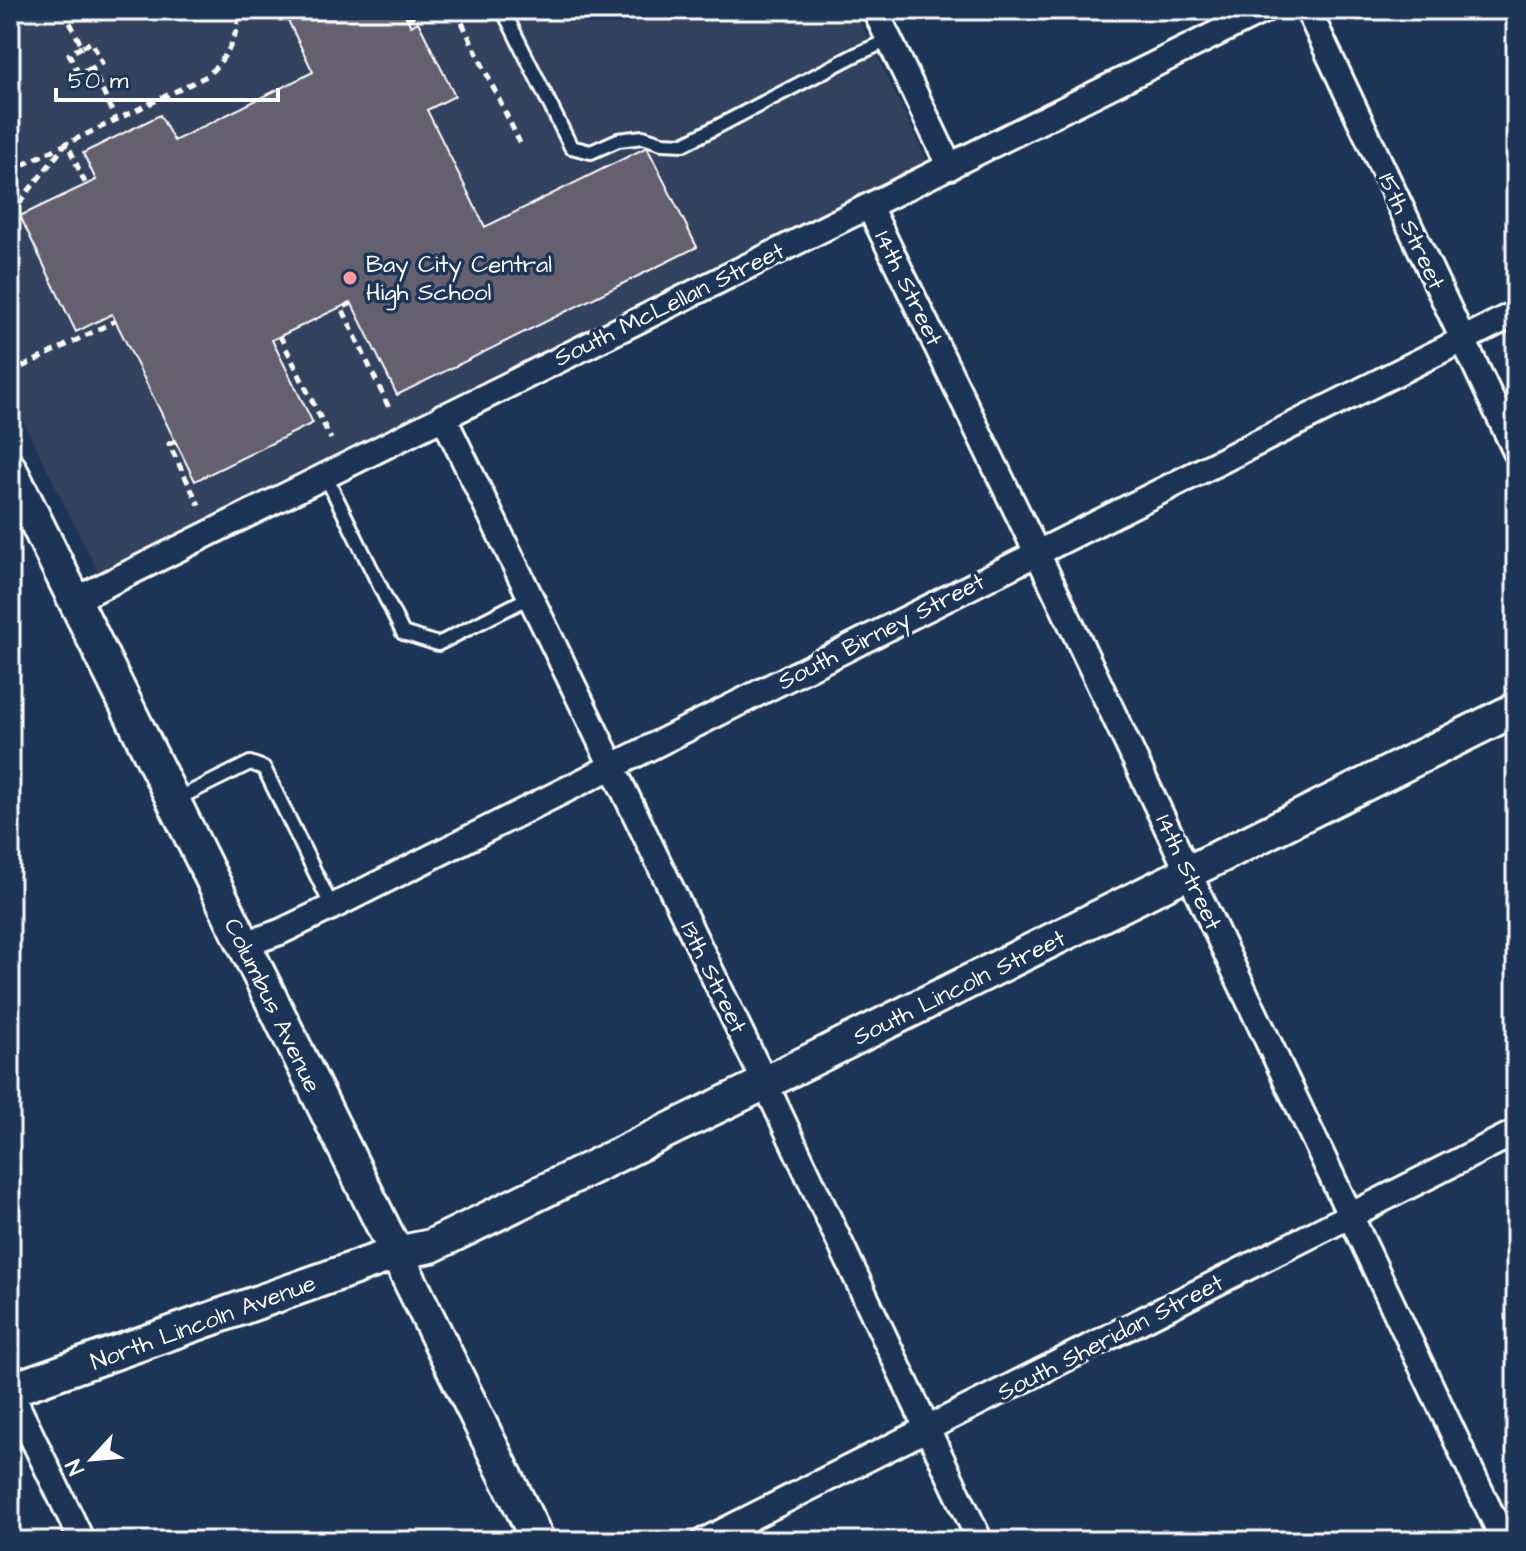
<svg xmlns="http://www.w3.org/2000/svg" width="1526" height="1551" font-family="'Architects Daughter',sans-serif">
  <style>
    .built { fill: #33425e }
    .building { fill: #656170; stroke: #fff; stroke-width: 2 }
    .lines { fill: none; stroke-linecap: round; stroke-linejoin: round }
    .lane-casing { stroke: #fff; stroke-width: 18 }
    .street-casing { stroke: #fff; stroke-width: 30 }
    .secondary-casing { stroke: #fff; stroke-width: 38 }
    .path { stroke: #fff; stroke-width: 5; stroke-dasharray: 8 6; stroke-linecap: butt }
    .lane { stroke: #1d3557; stroke-width: 12 }
    .street { stroke: #1d3557; stroke-width: 24 }
    .secondary { stroke: #1d3557; stroke-width: 32 }
    .poi-dot { fill: #ff9aa2; stroke: #1d3557; stroke-width: 3 }
    .labels { text-anchor: middle; stroke-width: 7; stroke-linejoin: round; paint-order: stroke }
    .street-label { font-size: 24px; fill: #fff; stroke: #1d3557 }
    .poi-label { font-size: 24px; fill: #fff; stroke: #1d3557; text-anchor: start }
  </style>
  <rect width="100%" height="100%" fill="#1d3557"/>
  <filter id="ink" filterUnits="userSpaceOnUse"><feTurbulence type="fractalNoise" baseFrequency=".0125" numOctaves="2"/><feDisplacementMap in="SourceGraphic" scale="16" xChannelSelector="R" yChannelSelector="G"/><feConvolveMatrix kernelMatrix="1 2 1 2 8 2 1 2 1" color-interpolation-filters="sRGB"/></filter>
  <g filter="url(#ink)">
    <path class="built" d="M10 10H855L927 160 98 572 10 395Z"/>
    <path class="building" d="M283 10H411L404 13 411 26 418 22 455 96 427 110 485 227 647 147 697 247 397 395 351 302 272 340 313 423 195 481 112 314 76 332 20 216 96 180 83 153 160 115 174 141 313 72Z"/>
    <g class="lines">
      <g class="lane-casing">
        <path id="lane" d="M503 10 571 147 591 152 618 140 643 137 662 143 684 144 855 55 889 40
          M325 475 403 633 438 644 530 597
          M175 800 250 763 264 768 332 907"/>
      </g>
      <g class="street-casing">
        <path id="street" d="M875 10 950 167
          M1308 10 1516 452
          M869 206 1052 584 1504 1541
          M443 416 765 1083 980 1541
          M75 600 1264 10
          M243 945 280 932 332 907 1516 313
          M10 1391 82 1541
          M704 1541 1516 1132"/>
      </g>
      <g class="secondary-casing">
        <path id="secondary" d="M10 469 538 1541
          M10 1390 397 1253 431 1246 765 1083 1516 709"/>
      </g>
      <path class="path" d="M64 10 82 47 92 42 102 63 92 68 116 120
        M456 10 520 143
        M10 16 21 10
        M407 19 426 10
        M82 47 69 54 79 74 92 68
        M10 171 207 76C226 58 239 38 238 10
        M352 303 342 308 390 410
        M280 336 331 439
        M16 370 12 231 22 199 67 143 86 185
        M10 373 115 321
        M175 441 169 444 199 505"/>
      <use href="#lane" class="lane"/>
      <use href="#street" class="street"/>
      <use href="#secondary" class="secondary"/>
    </g>
  </g>
  <circle class="poi-dot" cx="350" cy="278" r="8"/>
  <g class="labels">
    <g class="street-label">
      <text transform="translate(1412 231) rotate(65)" y="8">15th Street</text>
      <text transform="translate(909 288) rotate(64)" y="8">14th Street</text>
      <text transform="translate(669 304) rotate(-26)" y="8">South McLellan Street</text>
      <text transform="translate(881 631) rotate(-27)" y="8">South Birney Street</text>
      <text transform="translate(1189 872) rotate(65)" y="8">14th Street</text>
      <text transform="translate(714 977) rotate(64)" y="8">13th Street</text>
      <text transform="translate(959 987) rotate(-26)" y="8">South Lincoln Street</text>
      <text transform="translate(273 1005) rotate(64)" y="8">Columbus Avenue</text>
      <text transform="translate(203 1322) rotate(-20)" y="8">North Lincoln Avenue</text>
      <text transform="translate(1110 1337) rotate(-27)" y="8">South Sheridan Street</text>
    </g>
    <g class="poi-label">
      <text x="366" y="272">Bay City Central<tspan x="366" dy="28">High School</tspan></text>
    </g>
  </g>
  <rect width="1526" height="1551" fill="none" stroke="#1d3557" stroke-width="40"/>
  <rect x="20" y="20" width="1486" height="1511" fill="none" stroke="#fff" stroke-width="3" filter="url(#ink)"/>
  <g transform="translate(92 1459) rotate(244)" stroke="#1d3557" stroke-width="6" paint-order="stroke">
  <path d="M0-6L14 30L0 20L-14 30Z" fill="#ffffff"/>
  <text y="-12" font-size="22" font-weight="bold" text-anchor="middle" fill="#ffffff">N</text>
  </g>
  <path d="M56 88v12h222v-12" fill="none" stroke="#ffffff" stroke-width="4"/>
  <text x="68" y="88" font-size="24" fill="#ffffff" stroke="#1d3557" stroke-width="6" paint-order="stroke">50 m</text>
</svg>
